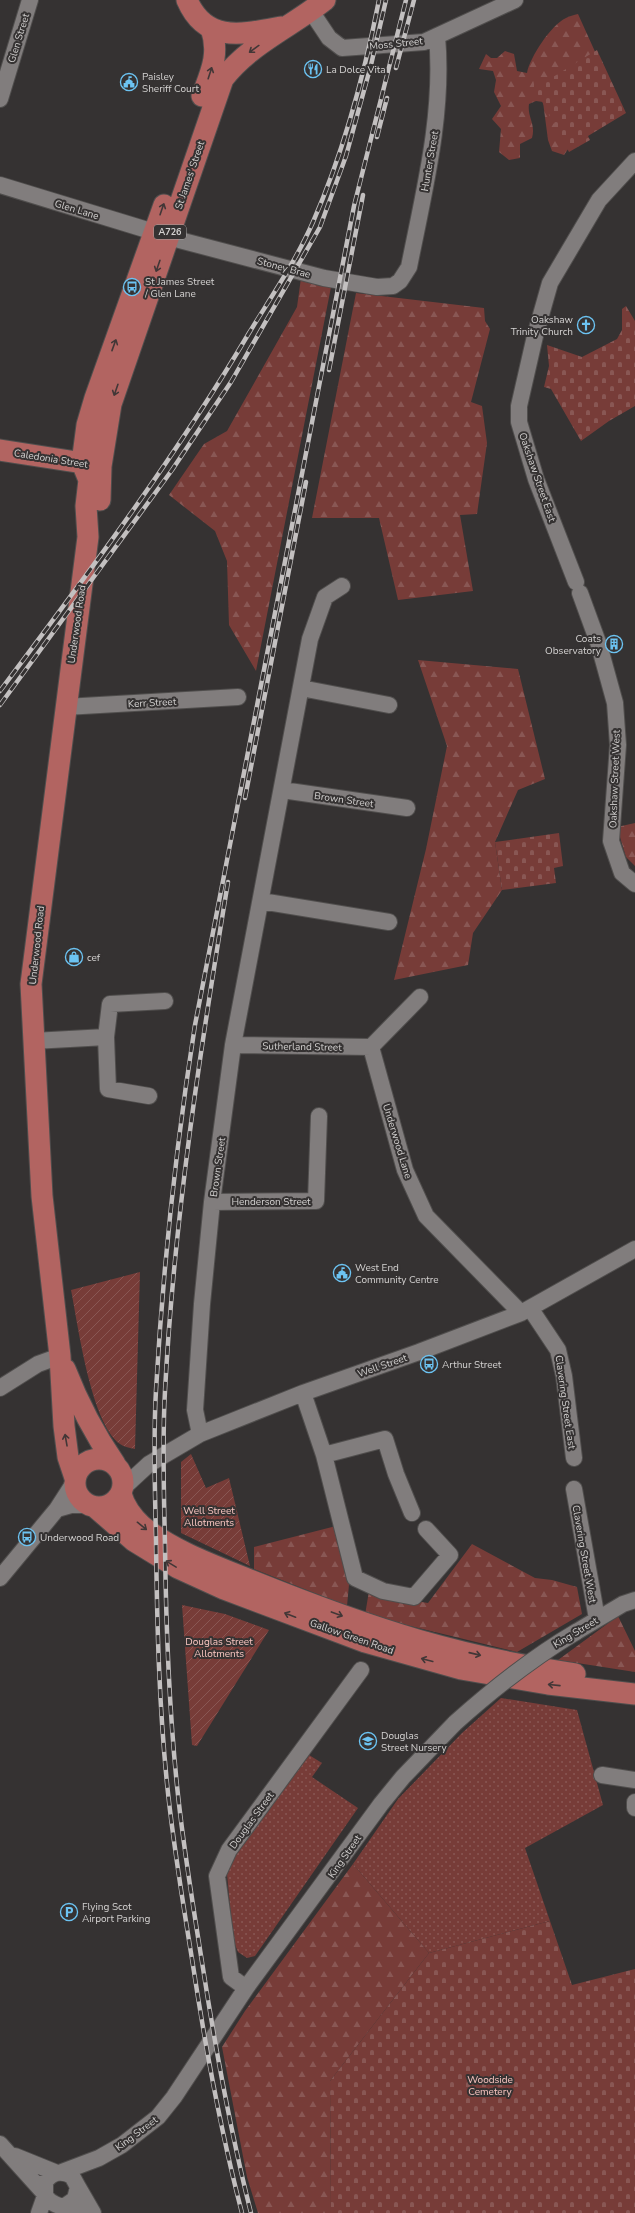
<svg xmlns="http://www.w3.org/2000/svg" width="635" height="2213" font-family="'Nunito Sans',sans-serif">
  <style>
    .grass { fill: url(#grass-dots) }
    .forest { fill: url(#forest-firs) }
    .cemetery { fill: url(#cemetery-stones) }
    .garden { fill: url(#garden-furrows) }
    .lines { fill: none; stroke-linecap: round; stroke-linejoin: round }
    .minor-casing { stroke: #504e4d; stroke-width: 18 }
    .major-casing { stroke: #504e4d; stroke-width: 23 }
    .minor { stroke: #817d7d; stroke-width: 16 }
    .major { stroke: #b26461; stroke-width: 21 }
    .rail-casing { stroke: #c3c0c0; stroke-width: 4.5 }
    .rail { stroke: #353232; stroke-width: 3; stroke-dasharray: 9; stroke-linecap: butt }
    .minor-bridge-casing { stroke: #504e4d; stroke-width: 18; stroke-linecap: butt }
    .minor-bridge { stroke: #817d7d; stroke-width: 16 }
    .oneway { stroke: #423737 }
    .labels { text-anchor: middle; stroke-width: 4; stroke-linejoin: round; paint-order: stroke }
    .shield { fill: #353232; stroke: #a4a2a1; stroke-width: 1 }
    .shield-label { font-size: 9px; font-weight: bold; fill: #d4d2d1 }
    .street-label { font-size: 10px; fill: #d4d2d1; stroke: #353232 }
    .poi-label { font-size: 10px; fill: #d4d2d1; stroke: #353232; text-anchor: start }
    .park-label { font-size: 10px; fill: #f8c5c0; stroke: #353232 }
  </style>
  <defs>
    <pattern id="grass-dots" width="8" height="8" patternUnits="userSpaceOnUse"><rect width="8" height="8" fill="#773c38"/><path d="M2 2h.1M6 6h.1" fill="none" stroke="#895754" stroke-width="1.8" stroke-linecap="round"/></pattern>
    <pattern id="forest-firs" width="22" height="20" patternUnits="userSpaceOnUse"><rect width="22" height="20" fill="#773c38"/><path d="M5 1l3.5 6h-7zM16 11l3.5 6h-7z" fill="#895754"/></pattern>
    <pattern id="cemetery-stones" width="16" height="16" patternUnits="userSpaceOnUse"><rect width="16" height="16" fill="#773c38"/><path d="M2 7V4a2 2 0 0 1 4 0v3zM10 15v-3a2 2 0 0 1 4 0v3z" fill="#895754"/></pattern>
    <pattern id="garden-furrows" width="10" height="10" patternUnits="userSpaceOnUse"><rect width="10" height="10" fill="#773c38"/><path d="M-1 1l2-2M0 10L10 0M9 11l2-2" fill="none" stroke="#895754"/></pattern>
  </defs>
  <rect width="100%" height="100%" fill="#353232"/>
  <path class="grass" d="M501 1698 577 1710 603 1805 525 1848 550 1921 429 1953 353 1864 398 1799 462 1733Z
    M309 1755 322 1763 312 1777 358 1808 255 1956 247 1958 238 1952 233 1940 227 1874 233 1859Z"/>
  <path class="forest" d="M578 14 611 87 564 155 552 151 548 140 543 102 536 101 529 104C527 117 536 124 532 138L520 144V158L509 160 499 152 501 129 492 119 501 106 494 92 496 80 493 71 479 69 486 54 491 58H497L505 51 514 54 517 71 527 73C530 57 551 25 566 18 569 16 574 15 578 14Z
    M301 278 331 287 256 671 229 625 227 561 215 531 169 495 204 444 227 431 297 307Z
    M356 293 484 308 485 321 490 329 471 402 482 406 487 443 477 514 460 515 473 591 398 600 379 518H312Z
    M418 660 518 669 545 779 518 790 495 842 502 890 473 933 468 965 394 980 426 849 447 746Z
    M635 823V866L626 857 617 827Z
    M336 1526 350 1574 347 1606 254 1569V1547Z
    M472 1544 535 1578 552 1580 577 1587 582 1614 517 1652 365 1615 369 1591 391 1597 428 1603Z
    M618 1616 635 1651V1672L558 1660Z
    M353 1864 429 1953 330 2081 331 2213H258L247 2177 222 2047 245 2011Z"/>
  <path class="cemetery" d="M597 50 626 113 588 136 590 140 569 152 532 83 553 77Z
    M626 306 635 321V406L609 421 581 441 551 389 544 387 549 366 547 345 582 357 617 339 622 330V309Z
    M559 833 563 866 554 868 556 883 502 890 495 842Z
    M550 1921 572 1985 635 1969V2213H331L330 2081 429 1953Z"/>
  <path class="garden" d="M140 1272 135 1449C130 1448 124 1447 120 1444 91 1424 78 1325 71 1290Z
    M191 1454 206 1488 229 1478 250 1566 181 1533V1462Z
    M182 1605 225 1614 269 1630 197 1746 192 1745Z"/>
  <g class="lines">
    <g class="minor-casing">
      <path id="minor" d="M311 11 329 38 342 48 424 42 515 0
        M0 99 30 0
        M0 185 154 232
        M168 237 324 278 377 287 393 286 400 281 409 267C424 191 444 114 437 36
        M576 582 536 479 519 422V406L535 336 550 283 599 200 635 161
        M580 593 599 645 615 703 618 745 611 841 622 873 635 884
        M301 688 389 705
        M65 707 238 697
        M282 790 407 808
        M261 901 389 922
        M420 997 371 1047 405 1170 426 1216 521 1313
        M106 1037 108 1089 149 1096
        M33 1041 106 1037 110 1004 165 1001
        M233 1045 371 1047
        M212 1202 316 1201 319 1116
        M530 1308 558 1350 564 1376 574 1458
        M0 1388 38 1364 60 1356
        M303 1393 324 1455 355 1578 383 1591 414 1597 450 1555 426 1529
        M200 1434 195 1410 202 1304 212 1202 233 1045 310 639 325 597 342 586
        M324 1455 385 1439 396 1474 412 1513
        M123 1488 149 1464 200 1434 303 1393 419 1352 521 1313 635 1249
        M574 1489 597 1619
        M57 1509 71 1505H89
        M0 1578 57 1509 75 1481
        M576 1632 623 1604 635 1600
        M602 1775 635 1780
        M635 1802V1808
        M246 1988 231 1977 217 1876 229 1850 361 1670
        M0 2144 44 2193
        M15 2156 57 2173
        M62 2172 99 2158 122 2145 158 2117 174 2097 246 1988 381 1804 403 1777 455 1723
        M78 2187 93 2213
        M65 2206 75 2199 78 2187 72 2176C61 2170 52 2172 45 2182V2196C54 2208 69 2207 81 2213
        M39 2213 45 2196"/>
    </g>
    <g class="major-casing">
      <path id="major" d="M187 0C206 44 243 34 281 27
        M202 96C211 72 220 54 211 28
        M0 450 96 465
        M82 463 87 425 95 398 164 205
        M100 500 101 466 111 404 223 79C250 44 291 27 325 0
        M65 1369C79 1405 93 1432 115 1464
        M75 1483a24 24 0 1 1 48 0a24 24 0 1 1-48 0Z
        M75 1478 68 1457 64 1426 60 1356 42 1196 31 984 88 537 86 506 89 480 82 463
        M121 1494C125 1508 132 1517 142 1526 172 1550 210 1564 245 1578 302 1601 359 1623 418 1640 470 1655 522 1666 575 1674
        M95 1507 134 1541 178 1568 224 1589 365 1642 461 1669 548 1684 635 1694"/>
    </g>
    <use href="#minor" class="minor"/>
    <use href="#major" class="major"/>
    <g class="rail-casing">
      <path id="rail" d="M396 68 414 0
        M377 137 387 98
        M329 370 363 195
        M0 691C87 575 175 458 249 333 271 297 296 261 313 222 344 151 364 76 379 0
        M0 705 172 470 231 382 320 227 346 156 371 65 386 0
        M245 798 306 482
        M228 882C200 1051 174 1220 165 1391 162 1442 164 1494 165 1546 166 1629 169 1712 178 1795 184 1851 193 1906 202 1962 215 2046 230 2130 251 2213
        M242 2213C220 2129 205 2045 192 1959 183 1904 174 1848 168 1793 159 1709 157 1625 156 1540 155 1490 153 1440 156 1390 163 1268 176 1146 195 1025L354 206 406 0"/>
    </g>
    <use href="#rail" class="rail"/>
    <g class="minor-bridge-casing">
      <path id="minor-bridge" d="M455 1723C493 1689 532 1658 576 1632"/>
    </g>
    <use href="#minor-bridge" class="minor-bridge"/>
  </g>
  <defs><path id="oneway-shaft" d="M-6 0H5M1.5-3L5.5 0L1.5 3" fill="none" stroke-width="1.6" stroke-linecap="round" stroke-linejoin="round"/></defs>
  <g class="oneway">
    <use href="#oneway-shaft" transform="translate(254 49) rotate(144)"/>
    <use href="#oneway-shaft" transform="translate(210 73) rotate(-72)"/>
    <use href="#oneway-shaft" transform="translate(162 209) rotate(-71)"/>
    <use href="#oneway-shaft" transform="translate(158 266) rotate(109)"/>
    <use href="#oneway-shaft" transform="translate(114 345) rotate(-70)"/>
    <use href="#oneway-shaft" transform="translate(116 390) rotate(109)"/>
    <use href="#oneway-shaft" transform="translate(66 1440) rotate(-100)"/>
    <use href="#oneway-shaft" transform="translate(142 1526) rotate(39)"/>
    <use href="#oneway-shaft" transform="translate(171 1564) rotate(-149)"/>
    <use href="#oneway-shaft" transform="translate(337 1614) rotate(20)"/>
    <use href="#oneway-shaft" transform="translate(290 1615) rotate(-159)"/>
    <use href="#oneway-shaft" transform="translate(475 1654) rotate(13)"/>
    <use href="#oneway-shaft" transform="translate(427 1660) rotate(-165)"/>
    <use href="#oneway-shaft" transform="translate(554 1685) rotate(-174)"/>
  </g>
  <defs>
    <g id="restaurant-ring" transform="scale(0.9)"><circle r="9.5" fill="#353232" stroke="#6cc3f2" stroke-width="1.5"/><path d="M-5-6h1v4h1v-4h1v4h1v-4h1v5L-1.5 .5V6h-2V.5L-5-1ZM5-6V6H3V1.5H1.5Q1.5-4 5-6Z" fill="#6cc3f2"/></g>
    <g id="civic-ring" transform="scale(0.9)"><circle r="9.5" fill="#353232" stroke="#6cc3f2" stroke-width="1.5"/><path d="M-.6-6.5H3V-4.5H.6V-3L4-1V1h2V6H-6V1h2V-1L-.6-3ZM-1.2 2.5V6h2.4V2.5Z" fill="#6cc3f2"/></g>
    <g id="bus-ring" transform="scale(0.9)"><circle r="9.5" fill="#353232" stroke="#6cc3f2" stroke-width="1.5"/><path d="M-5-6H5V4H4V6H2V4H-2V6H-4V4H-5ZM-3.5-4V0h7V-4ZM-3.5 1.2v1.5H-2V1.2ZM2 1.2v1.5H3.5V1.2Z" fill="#6cc3f2"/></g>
    <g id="church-ring" transform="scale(0.9)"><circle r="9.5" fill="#353232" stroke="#6cc3f2" stroke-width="1.5"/><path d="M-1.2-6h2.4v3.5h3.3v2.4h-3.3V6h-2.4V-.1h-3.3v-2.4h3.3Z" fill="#6cc3f2"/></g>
    <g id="building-ring" transform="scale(0.9)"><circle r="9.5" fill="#353232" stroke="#6cc3f2" stroke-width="1.5"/><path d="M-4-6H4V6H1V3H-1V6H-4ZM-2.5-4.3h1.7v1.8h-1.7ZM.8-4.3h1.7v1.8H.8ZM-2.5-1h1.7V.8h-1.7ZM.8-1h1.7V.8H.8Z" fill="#6cc3f2"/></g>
    <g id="shop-ring" transform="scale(0.9)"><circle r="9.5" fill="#353232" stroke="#6cc3f2" stroke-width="1.5"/><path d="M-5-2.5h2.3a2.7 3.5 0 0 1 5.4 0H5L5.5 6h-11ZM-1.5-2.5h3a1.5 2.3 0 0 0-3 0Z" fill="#6cc3f2"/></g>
    <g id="school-ring" transform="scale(0.9)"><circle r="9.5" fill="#353232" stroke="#6cc3f2" stroke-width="1.5"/><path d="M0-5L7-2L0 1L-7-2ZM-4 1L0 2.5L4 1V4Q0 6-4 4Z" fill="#6cc3f2"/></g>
    <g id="parking-ring" transform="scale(0.9)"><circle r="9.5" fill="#353232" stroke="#6cc3f2" stroke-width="1.5"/><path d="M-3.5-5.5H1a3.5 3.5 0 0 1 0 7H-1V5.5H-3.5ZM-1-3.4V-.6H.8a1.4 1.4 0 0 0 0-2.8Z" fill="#6cc3f2"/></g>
  </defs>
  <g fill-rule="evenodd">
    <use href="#restaurant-ring" x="313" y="69"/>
    <use href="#civic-ring" x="129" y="82"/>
    <use href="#bus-ring" x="132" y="287"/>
    <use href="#church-ring" x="586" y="325"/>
    <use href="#building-ring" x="614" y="644"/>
    <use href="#shop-ring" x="74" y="957"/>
    <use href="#civic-ring" x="342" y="1273"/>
    <use href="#bus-ring" x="429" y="1364"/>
    <use href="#bus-ring" x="27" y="1537"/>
    <use href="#school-ring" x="368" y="1741"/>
    <use href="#parking-ring" x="69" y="1912"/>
  </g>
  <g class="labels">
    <rect class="shield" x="154" y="225" width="32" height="14" rx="3"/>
    <g class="shield-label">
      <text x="170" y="235">A726</text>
    </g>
    <g class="street-label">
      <text transform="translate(18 38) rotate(-73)" y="4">Glen Street</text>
      <text transform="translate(396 43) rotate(-6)" y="4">Moss Street</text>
      <text transform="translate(429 161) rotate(-80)" y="4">Hunter Street</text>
      <text transform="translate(189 175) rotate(-71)" y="4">St James' Street</text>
      <text transform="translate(77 209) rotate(17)" y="4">Glen Lane</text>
      <text transform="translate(284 267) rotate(15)" y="4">Stoney Brae</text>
      <text transform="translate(51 458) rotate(9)" y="4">Caledonia Street</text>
      <text transform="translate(538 477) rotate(71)" y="4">Oakshaw Street East</text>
      <text transform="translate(76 624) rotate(-82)" y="4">Underwood Road</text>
      <text transform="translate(152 702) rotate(-3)" y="4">Kerr Street</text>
      <text transform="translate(614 779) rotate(-88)" y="4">Oakshaw Street West</text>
      <text transform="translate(344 799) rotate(8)" y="4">Brown Street</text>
      <text transform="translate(36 945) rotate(-84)" y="4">Underwood Road</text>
      <text transform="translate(302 1046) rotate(1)" y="4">Sutherland Street</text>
      <text transform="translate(398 1141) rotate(73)" y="4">Underwood Lane</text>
      <text transform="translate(217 1167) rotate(-82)" y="4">Brown Street</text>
      <text x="271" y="1205">Henderson Street</text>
      <text transform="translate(382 1365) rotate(-19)" y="4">Well Street</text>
      <text transform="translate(566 1402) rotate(82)" y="4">Clavering Street East</text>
      <text transform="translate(585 1554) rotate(80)" y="4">Clavering Street West</text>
      <text transform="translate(575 1632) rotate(-31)" y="4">King Street</text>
      <text transform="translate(352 1636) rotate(19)" y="4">Gallow Green Road</text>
      <text transform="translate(251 1820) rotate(-54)" y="4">Douglas Street</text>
      <text transform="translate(344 1856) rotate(-55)" y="4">King Street</text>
      <text transform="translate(136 2133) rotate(-37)" y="4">King Street</text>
    </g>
    <g class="poi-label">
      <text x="326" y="73">La Dolce Vita</text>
      <text x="142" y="80">Paisley<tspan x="142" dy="12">Sheriff Court</tspan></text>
      <text x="145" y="285">St James Street<tspan x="145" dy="12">/ Glen Lane</tspan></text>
      <text x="573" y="323" text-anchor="end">Oakshaw<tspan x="573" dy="12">Trinity Church</tspan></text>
      <text x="601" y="642" text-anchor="end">Coats<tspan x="601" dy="12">Observatory</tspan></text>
      <text x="87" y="961">cef</text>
      <text x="355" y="1271">West End<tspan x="355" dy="12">Community Centre</tspan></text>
      <text x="442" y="1368">Arthur Street</text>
      <text x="40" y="1541">Underwood Road</text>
      <text x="381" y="1739">Douglas<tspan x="381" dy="12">Street Nursery</tspan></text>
      <text x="82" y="1910">Flying Scot<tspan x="82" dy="12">Airport Parking</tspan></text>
    </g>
    <g class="park-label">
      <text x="209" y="1514">Well Street<tspan x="209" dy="12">Allotments</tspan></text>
      <text x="219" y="1645">Douglas Street<tspan x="219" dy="12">Allotments</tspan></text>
      <text x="490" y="2083">Woodside<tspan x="490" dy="12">Cemetery</tspan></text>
    </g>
  </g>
</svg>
